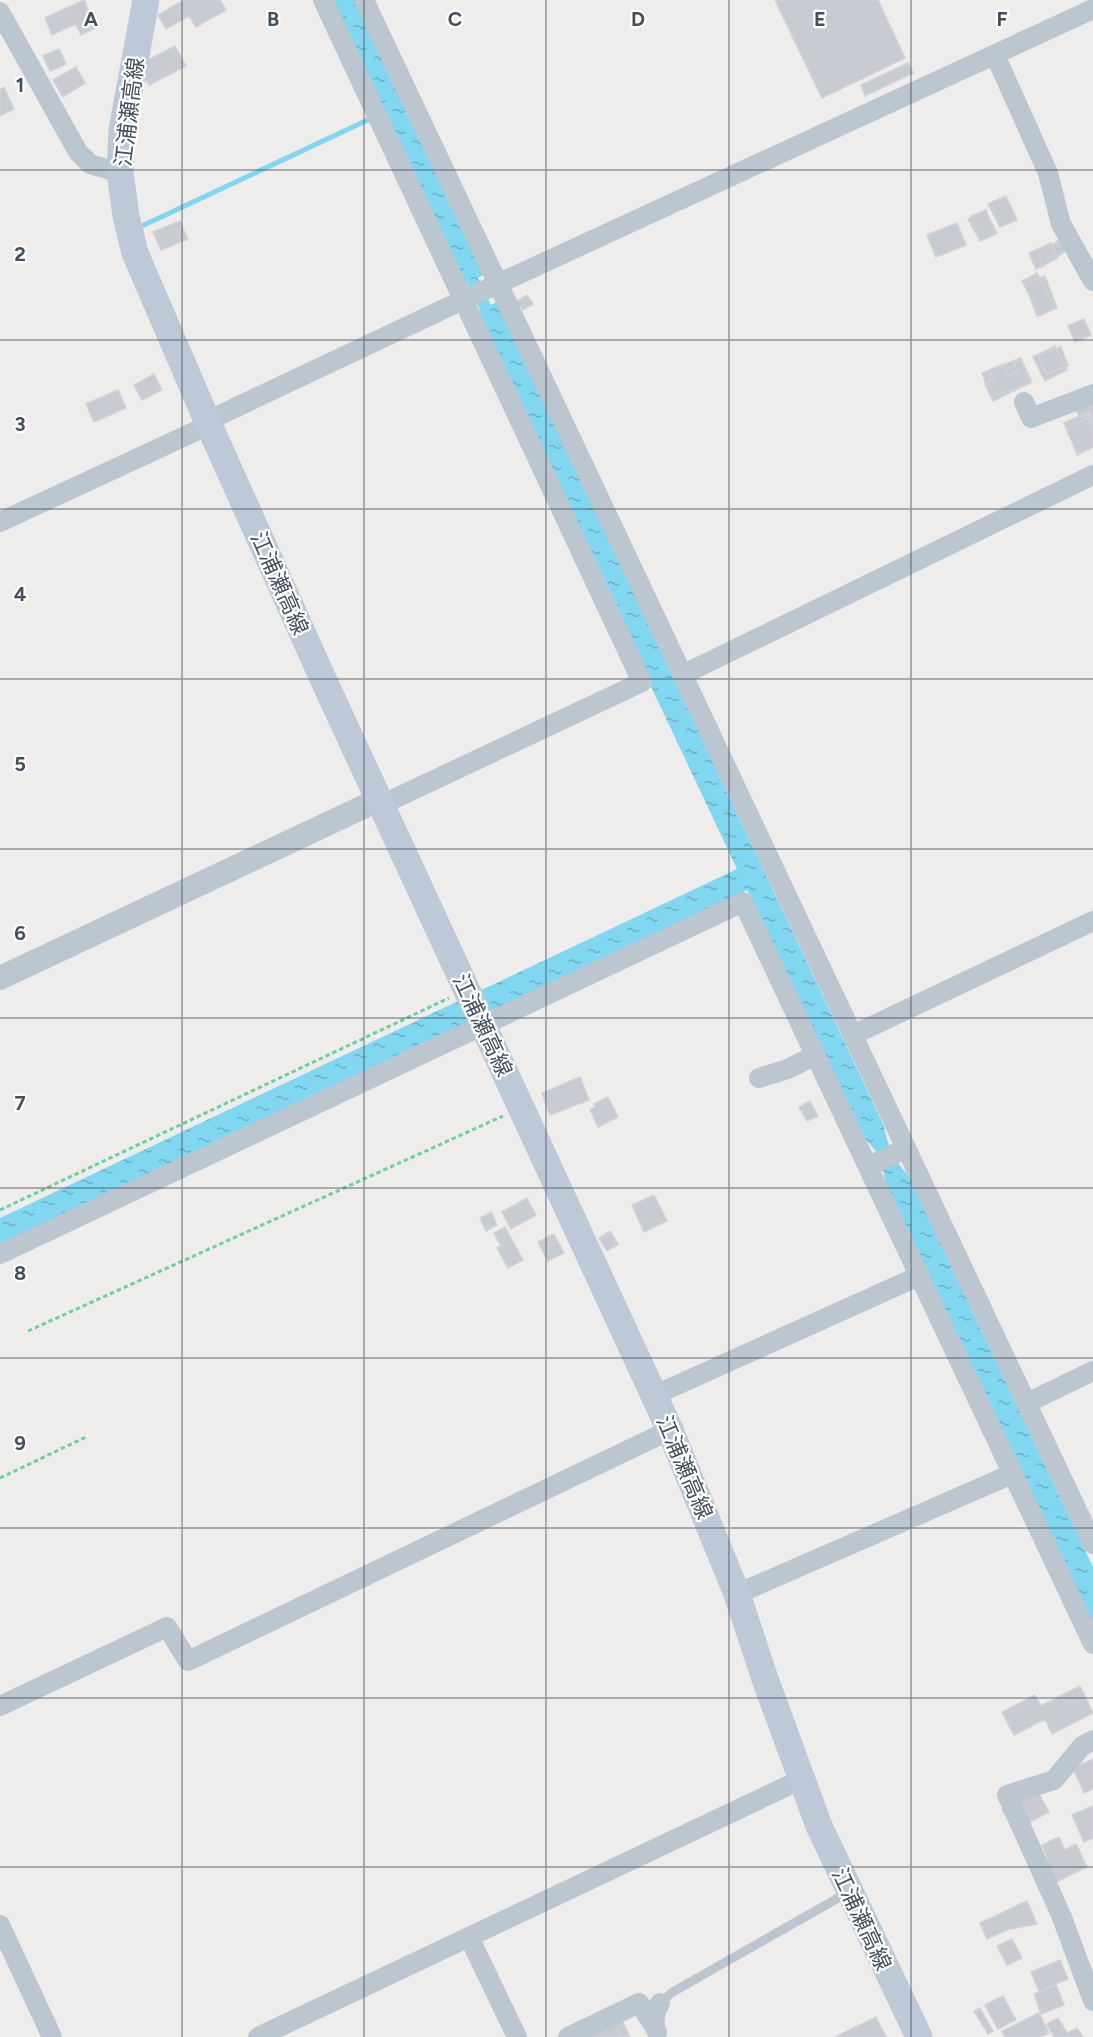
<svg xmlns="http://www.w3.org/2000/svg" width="1093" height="2037" font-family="Figtree,'Noto Sans JP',sans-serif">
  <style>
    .water { fill: url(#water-ripples) }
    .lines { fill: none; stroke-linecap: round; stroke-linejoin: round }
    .stream { stroke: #81d7f0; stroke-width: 5 }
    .building { fill: #c8cbd2; stroke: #d0d2d8; stroke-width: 1.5 }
    .path { stroke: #6dd0a1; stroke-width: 3; stroke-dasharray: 4.5 3; stroke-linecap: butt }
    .service { stroke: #bcc6d0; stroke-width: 9 }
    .minor { stroke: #bcc6d0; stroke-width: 20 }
    .tertiary { stroke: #bcc6d0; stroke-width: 24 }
    .secondary { stroke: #bdc9d7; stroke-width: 27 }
    .grid { fill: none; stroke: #444f5b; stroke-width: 1.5; stroke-opacity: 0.55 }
    .labels { text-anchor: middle; stroke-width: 4.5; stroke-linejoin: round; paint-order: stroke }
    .street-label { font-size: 22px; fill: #444f5b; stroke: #fff }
    .grid-label { font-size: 20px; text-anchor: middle; font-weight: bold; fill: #444f5b; stroke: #fff; stroke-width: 4.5; stroke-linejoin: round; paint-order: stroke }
  </style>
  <defs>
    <pattern id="water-ripples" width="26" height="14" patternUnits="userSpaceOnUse" patternTransform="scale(1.5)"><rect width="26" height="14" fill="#81d7f0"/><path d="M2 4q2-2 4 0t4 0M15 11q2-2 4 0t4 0" fill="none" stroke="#6bb1c5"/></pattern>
  </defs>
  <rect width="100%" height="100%" fill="#efecec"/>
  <path class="water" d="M330 0H355L486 274 478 278 491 305 499 301V307L884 1126C888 1147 893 1159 908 1175L1093 1567V1622L887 1187 882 1167 875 1150 864 1137 747 890 0 1244V1218L737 869 475 313 480 310 467 283 462 285Z"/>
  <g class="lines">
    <path class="stream" d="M144 225 372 118"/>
  </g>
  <path class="building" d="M84 0 96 28 81 35 76 24 52 35 45 18Z
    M184 0H220L226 10 196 27 189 16 166 29 158 15Z
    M775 0H878L905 58 822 98Z
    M175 46 186 66 149 85 138 65Z
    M59 49 66 64 50 71 43 56Z
    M908 63 913 73 865 96 861 85Z
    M76 67 85 83 63 97 53 80Z
    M4 87 14 109 0 116V89Z
    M1006 196 1017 220 1000 227 988 204Z
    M985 210 997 233 980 241 968 219Z
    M986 210 996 234 980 241 971 216Z
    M180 221 188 239 161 250 153 232Z
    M957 223 966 245 936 257 927 235Z
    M1059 240 1067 250 1042 267 1039 254Z
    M1051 243 1058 258 1036 269 1029 253Z
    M1037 273 1055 308 1040 316 1022 281Z
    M1045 276 1057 308 1037 316 1025 284Z
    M527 295 533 304 523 310 517 301Z
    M1084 319 1091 335 1075 342 1068 326Z
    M1055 346 1067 370 1045 381 1033 357Z
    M1061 347 1068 366 1046 374 1038 355Z
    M1021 358 1030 383 991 397 982 373Z
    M1021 359 1032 382 993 401 985 384 994 379 989 370 1003 364 1008 376 1018 371 1014 363Z
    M154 374 162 390 142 400 134 385Z
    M118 390 126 408 94 422 86 404Z
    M1093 402V423H1092L1088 414 1080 418 1076 410Z
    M1089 412 1093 422V447L1077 454 1064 423Z
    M1087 418 1093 431V447L1078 455 1066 429Z
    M580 1077 589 1100 550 1115 542 1093Z
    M608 1097 618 1117 598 1127 590 1110 595 1107 594 1104Z
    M810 1101 818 1116 807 1121 799 1107Z
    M654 1195 667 1221 644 1232 632 1205Z
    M527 1198 536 1215 511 1229 502 1212Z
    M491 1212 497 1225 486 1231 480 1218Z
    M505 1227 523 1260 508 1268 497 1248 501 1246 494 1233Z
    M610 1231 618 1244 607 1251 599 1238Z
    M554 1234 564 1253 548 1261 538 1242Z
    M1080 1686 1093 1713 1052 1734 1045 1719 1014 1735 1002 1712 1035 1695 1041 1706Z
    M1093 1759V1789L1084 1793 1073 1768Z
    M1037 1790 1049 1812 1014 1830 1002 1809Z
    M1093 1806V1838L1084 1842 1072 1815Z
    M1059 1837 1065 1850 1076 1844 1087 1867 1052 1884 1041 1860 1048 1859 1042 1845Z
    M1027 1901 1037 1924 1009 1929 987 1939 980 1923Z
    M1012 1939 1022 1958 1007 1965 997 1946Z
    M1060 1960 1068 1979 1039 1991 1031 1972Z
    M1056 1985 1064 2005 1041 2014 1034 1994Z
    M1003 1996 1016 2020 998 2029 985 2005Z
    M980 2008 993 2031 988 2034 974 2011Z
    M1039 2013 1049 2033 1040 2037H1005L1002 2031Z
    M620 2016 630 2037H578Z
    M876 2017 886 2037H835Z
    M1058 2018 1067 2033 1077 2028 1083 2037H1054L1047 2024Z
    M612 2019 621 2037H575Z"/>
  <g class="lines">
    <path class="path" d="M0 1210 449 998
      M28 1331 503 1116
      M0 1478 86 1437"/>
    <path class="service" d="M660 2003 671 1993 847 1893"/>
    <path class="minor" d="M323 0 642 682 381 805
      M364 0 1093 1544
      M0 12 78 152 90 164 120 173
      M995 55 1048 173 1061 224 1093 281
      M1024 402 1031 418 1093 394
      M207 421 463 300 1093 9
      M0 522 209 425
      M682 675 1093 475
      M853 1035 1093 921
      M759 1078 788 1069 815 1055
      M868 1167 906 1148
      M0 1254 743 902 1093 1644
      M655 1395 919 1276
      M1027 1403 1093 1371
      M737 1594 1012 1474
      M0 1706 167 1627 188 1661 670 1430
      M1093 1740 1082 1746 1054 1780 1007 1795 1061 1915 1093 2001
      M0 1925 52 2037
      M469 1937 517 2037
      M657 2032C652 2022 655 2012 660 2003
      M258 2037 800 1780
      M568 2037 639 2003 654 2026"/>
    <path class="tertiary" d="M0 978 378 800"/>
    <path class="secondary" d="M146 0 122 130 120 173 126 216 135 253 209 425 324 681 670 1430 737 1594 765 1679 819 1826 919 2037"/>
  </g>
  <path class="grid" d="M182 0V2037M364 0V2037M546 0V2037M729 0V2037M911 0V2037M0 170H1093M0 340H1093M0 509H1093M0 679H1093M0 849H1093M0 1018H1093M0 1188H1093M0 1358H1093M0 1528H1093M0 1698H1093M0 1867H1093"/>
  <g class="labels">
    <g class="street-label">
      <text transform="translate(129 112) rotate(-83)" y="8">江浦瀬高線</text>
      <text transform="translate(280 583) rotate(66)" y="8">江浦瀬高線</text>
      <text transform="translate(483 1025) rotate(65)" y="8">江浦瀬高線</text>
      <text transform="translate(685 1467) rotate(67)" y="8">江浦瀬高線</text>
      <text transform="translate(862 1919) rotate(65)" y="8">江浦瀬高線</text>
    </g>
  </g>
  <g class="grid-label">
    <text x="91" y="26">A</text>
    <text x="273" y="26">B</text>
    <text x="455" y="26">C</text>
    <text x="638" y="26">D</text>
    <text x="820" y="26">E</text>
    <text x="1002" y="26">F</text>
    <text x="20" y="92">1</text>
    <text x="20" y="261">2</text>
    <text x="20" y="431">3</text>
    <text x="20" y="601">4</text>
    <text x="20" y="771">5</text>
    <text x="20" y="940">6</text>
    <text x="20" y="1110">7</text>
    <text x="20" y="1280">8</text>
    <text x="20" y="1450">9</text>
  </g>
</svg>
